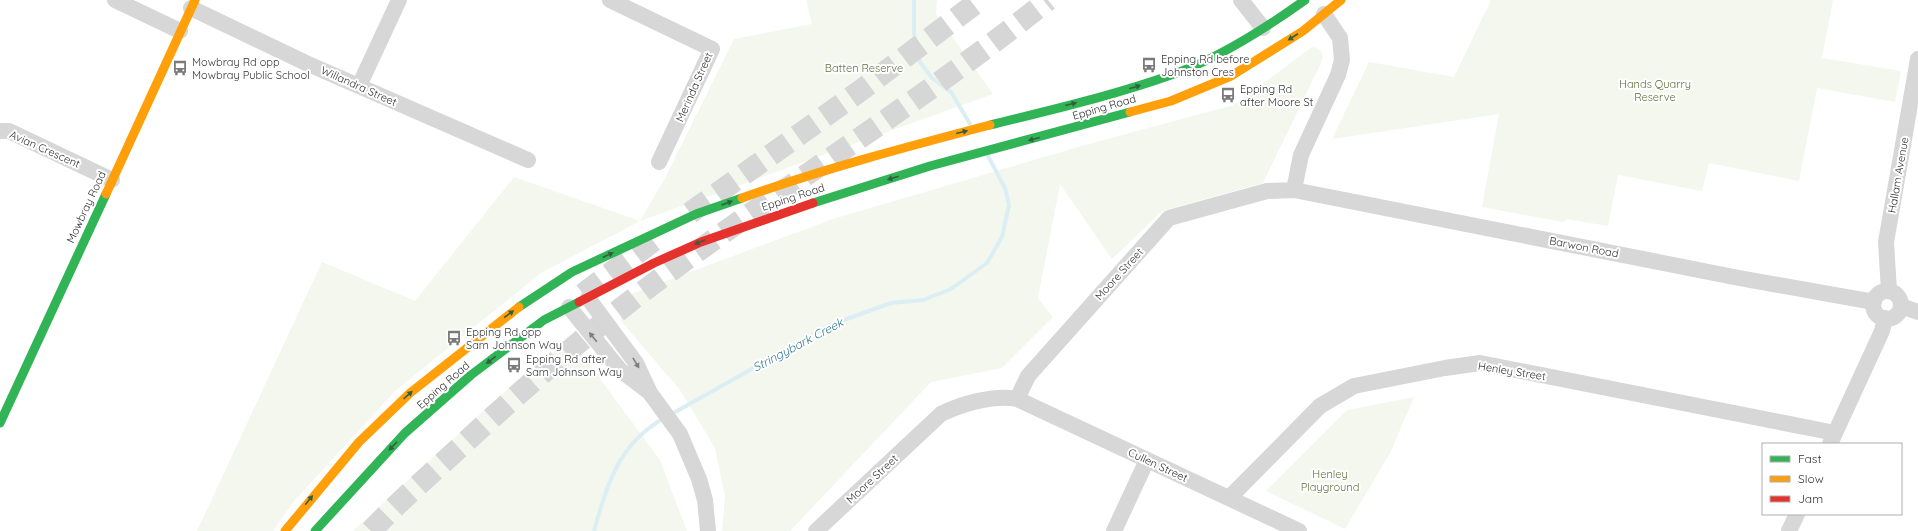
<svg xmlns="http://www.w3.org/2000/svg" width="1918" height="531" font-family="Quicksand,sans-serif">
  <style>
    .green { fill: #f3f7ee }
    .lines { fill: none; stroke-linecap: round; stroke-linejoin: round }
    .stream { stroke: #dbeef4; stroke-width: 4 }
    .highway-tunnel { stroke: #d6d6d6; stroke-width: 22; stroke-dasharray: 22 11; stroke-linecap: butt }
    .street { stroke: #d7d7d7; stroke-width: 16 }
    .fast { stroke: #30b455; stroke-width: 9 }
    .slow { stroke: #ff9f0a; stroke-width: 9 }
    .jam { stroke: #e5322d; stroke-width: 9 }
    .oneway { fill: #32603f }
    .oneway2 { fill: #7d7d7d }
    .labels { text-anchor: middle; stroke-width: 4; stroke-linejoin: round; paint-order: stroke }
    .poi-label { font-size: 11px; fill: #333; stroke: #fff; text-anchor: start }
    .park-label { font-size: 11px; fill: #5c733b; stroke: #fff }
    .street-label { font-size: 11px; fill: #333; stroke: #fff }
    .water-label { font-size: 12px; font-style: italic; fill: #377b95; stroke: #fff }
  </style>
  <rect width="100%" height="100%" fill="#fff"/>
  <path class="green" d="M806 0H937L936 14 993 94 640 221 541 273 395 391 294 501 273 531H197L322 262 415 301 514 177 640 221 665 178 734 39 812 24Z
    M1491 0H1833L1822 58 1901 71 1895 102 1817 88 1799 181 1709 163 1702 191 1618 175 1608 226 1567 219 1563 222 1482 207 1499 114 1332 139 1369 62 1454 77Z
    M1312 47 1319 49 1323 55 1321 63 1263 183 1162 211 1112 259 1060 184 1038 298 1053 317 1002 368 931 382 790 531H722L725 496 715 448 680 390 621 321 620 298 833 219 1085 145 1234 105Z
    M570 338 660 460 687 531H353L501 395Z
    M1414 397 1390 453 1345 529 1266 491 1347 410Z"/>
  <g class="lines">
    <path class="stream" d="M914 0V33L920 62 932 78 951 92 970 124
      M670 415 830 325 891 303 923 300 951 289 987 263 1002 237 1009 205 1005 188 988 156
      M594 531C607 483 619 444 664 418"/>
    <path class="highway-tunnel" d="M690 213 860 91 980 0
      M583 294 656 239
      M371 531C399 501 429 476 459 448 516 395 575 344 637 296 771 194 916 106 1048 0"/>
    <path class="street" d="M115 0 180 31
      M610 0 712 49 659 162
      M1241 0 1263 28
      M191 8 306 63 528 160
      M359 86 399 0
      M0 131H9L112 180
      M1294 190 1301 155 1338 75 1342 60 1340 38 1324 14
      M1889 291 1886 242 1918 59
      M1873 305a14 14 0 1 1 28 0a14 14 0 1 1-28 0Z
      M588 298 636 363 650 393 680 434 699 479 705 500 708 531
      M1901 306 1918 312
      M569 307 620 370 649 392
      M1017 399 1299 531
      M1830 444 1882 331 1885 318
      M1229 498 1320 406 1354 386 1445 368 1480 363 1835 433
      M816 531 941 414C961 404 995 394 1017 399L1028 376 1169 218 1267 191 1294 190 1739 278 1874 302
      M1114 531 1147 460
      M1789 531 1797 514"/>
    <path class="fast" d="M990 125C1050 110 1112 96 1171 75 1216 60 1266 28 1305 0
      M813 203 930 166 1130 112
      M519 307 572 272 696 214 742 198
      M0 423 106 194
      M315 531 405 433 471 375 544 320 579 302"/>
    <path class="slow" d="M1130 112 1171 101 1231 76 1303 31 1341 0
      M106 194 195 0
      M742 198C823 169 906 147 990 125
      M285 531 359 442 410 393 519 307"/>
    <path class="jam" d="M579 302 654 263 701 242 813 203"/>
  </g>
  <defs><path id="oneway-solid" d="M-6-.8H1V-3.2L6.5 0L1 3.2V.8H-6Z"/></defs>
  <g class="oneway">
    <use href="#oneway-solid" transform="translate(1293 37) rotate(147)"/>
    <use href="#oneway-solid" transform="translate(1135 87) rotate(-17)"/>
    <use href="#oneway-solid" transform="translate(1071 104) rotate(-14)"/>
    <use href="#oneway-solid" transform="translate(962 132) rotate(-14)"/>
    <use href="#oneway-solid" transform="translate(1034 139) rotate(165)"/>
    <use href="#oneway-solid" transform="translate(893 178) rotate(163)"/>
    <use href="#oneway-solid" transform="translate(727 203) rotate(-20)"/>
    <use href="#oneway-solid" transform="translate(700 242) rotate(158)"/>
    <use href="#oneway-solid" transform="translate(608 255) rotate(-25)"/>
    <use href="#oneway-solid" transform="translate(509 314) rotate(-36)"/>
    <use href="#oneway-solid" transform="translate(491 360) rotate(143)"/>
    <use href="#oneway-solid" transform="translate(408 395) rotate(-42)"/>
    <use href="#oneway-solid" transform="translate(393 446) rotate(134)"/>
    <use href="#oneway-solid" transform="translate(309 500) rotate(-51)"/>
  </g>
  <g class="oneway2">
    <use href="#oneway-solid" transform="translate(593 337) rotate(-129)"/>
    <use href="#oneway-solid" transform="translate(636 363) rotate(59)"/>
  </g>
  <defs>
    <g id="bus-bare" transform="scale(1.2)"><path d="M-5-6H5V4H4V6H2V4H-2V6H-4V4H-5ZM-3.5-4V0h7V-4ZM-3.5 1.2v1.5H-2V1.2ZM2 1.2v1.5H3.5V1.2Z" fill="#7a7a7a" stroke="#fff" stroke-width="2.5" paint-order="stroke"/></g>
  </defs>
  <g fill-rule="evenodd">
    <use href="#bus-bare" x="1149" y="65"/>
    <use href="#bus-bare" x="180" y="68"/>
    <use href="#bus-bare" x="1228" y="95"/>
    <use href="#bus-bare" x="454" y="338"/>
    <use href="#bus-bare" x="514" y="365"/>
  </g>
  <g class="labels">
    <g class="poi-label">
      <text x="1161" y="63">Epping Rd before<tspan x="1161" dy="13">Johnston Cres</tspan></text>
      <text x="192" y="66">Mowbray Rd opp<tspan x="192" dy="13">Mowbray Public School</tspan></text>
      <text x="1240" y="93">Epping Rd<tspan x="1240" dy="13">after Moore St</tspan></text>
      <text x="466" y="336">Epping Rd opp<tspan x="466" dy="13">Sam Johnson Way</tspan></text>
      <text x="526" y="363">Epping Rd after<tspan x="526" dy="13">Sam Johnson Way</tspan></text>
    </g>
    <g class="park-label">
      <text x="864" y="72">Batten Reserve</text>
      <text x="1655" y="88">Hands Quarry<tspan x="1655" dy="13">Reserve</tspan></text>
      <text x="1330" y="478">Henley<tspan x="1330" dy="13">Playground</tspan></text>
    </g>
    <g class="street-label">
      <text transform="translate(359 86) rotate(24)" y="4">Willandra Street</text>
      <text transform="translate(694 87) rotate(-66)" y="4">Merinda Street</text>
      <text transform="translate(1104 107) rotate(-16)" y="4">Epping Road</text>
      <text transform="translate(45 149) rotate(24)" y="4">Avian Crescent</text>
      <text transform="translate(1898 175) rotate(-80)" y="4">Hallam Avenue</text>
      <text transform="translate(793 197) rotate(-18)" y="4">Epping Road</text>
      <text transform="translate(86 207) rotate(-65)" y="4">Mowbray Road</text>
      <text transform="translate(1584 247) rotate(11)" y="4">Barwon Road</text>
      <text transform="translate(1119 274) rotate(-48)" y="4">Moore Street</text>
      <text transform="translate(1512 371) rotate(9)" y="4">Henley Street</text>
      <text transform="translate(443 385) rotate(-41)" y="4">Epping Road</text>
      <text transform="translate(1158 465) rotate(25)" y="4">Cullen Street</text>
      <text transform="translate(872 479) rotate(-43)" y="4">Moore Street</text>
    </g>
    <g class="water-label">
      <text transform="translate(798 345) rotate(-28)" y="4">Stringybark Creek</text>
    </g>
  </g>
  <rect x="1762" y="443" width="140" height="72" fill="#ffffff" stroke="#adadad"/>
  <rect x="1770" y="456" width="20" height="6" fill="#30b455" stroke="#adadad"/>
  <text x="1798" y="463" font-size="12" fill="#333333">Fast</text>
  <rect x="1770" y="476" width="20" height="6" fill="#ff9f0a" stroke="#adadad"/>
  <text x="1798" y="483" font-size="12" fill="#333333">Slow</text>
  <rect x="1770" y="496" width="20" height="6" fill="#e5322d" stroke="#adadad"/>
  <text x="1798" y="503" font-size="12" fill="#333333">Jam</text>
</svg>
